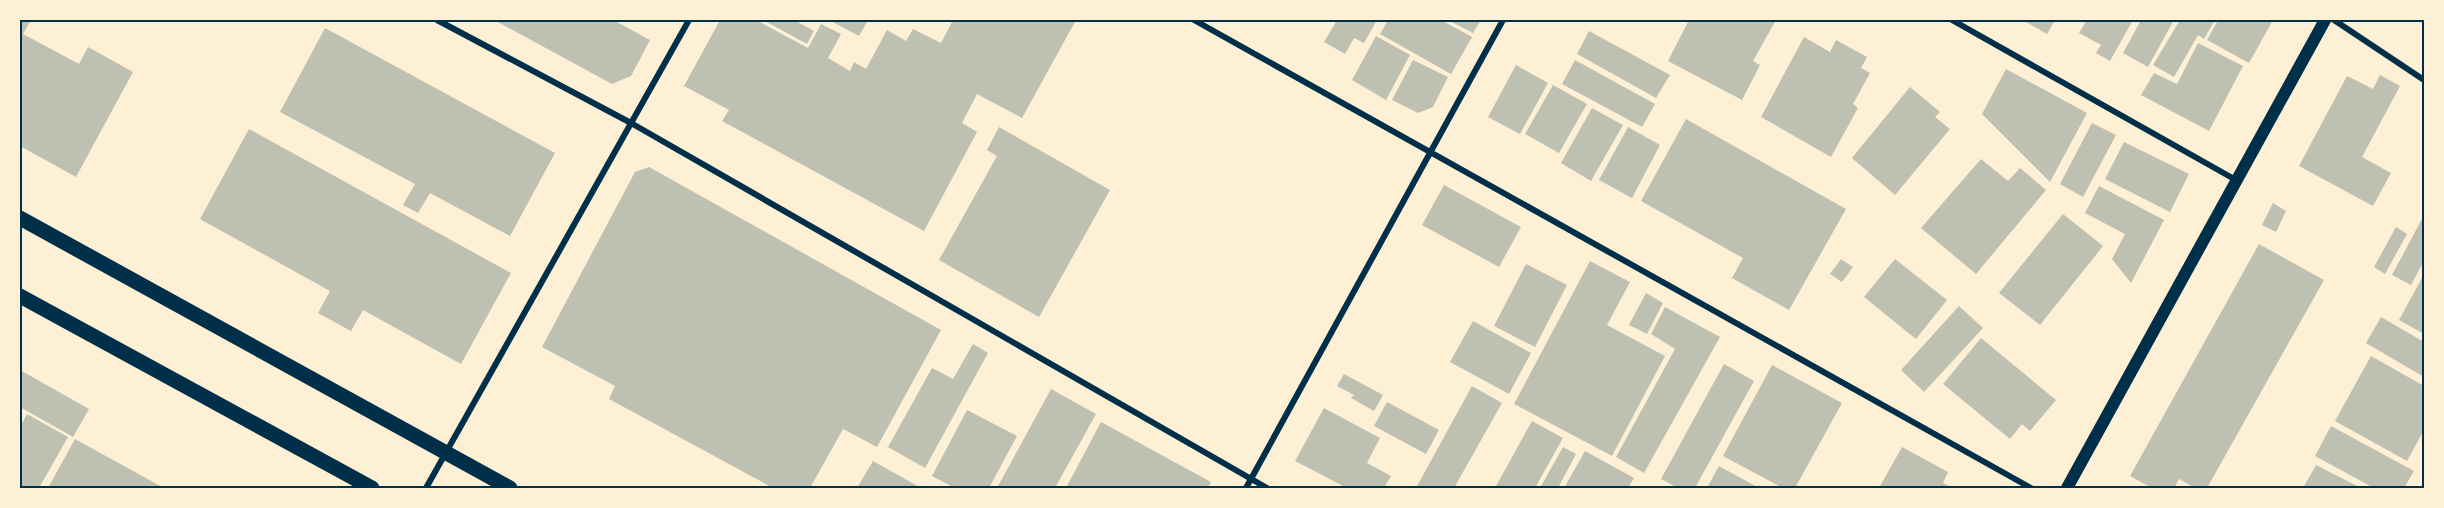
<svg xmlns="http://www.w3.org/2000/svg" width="2444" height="508" font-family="'Asap Condensed',sans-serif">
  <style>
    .building { fill: #bec0b2 }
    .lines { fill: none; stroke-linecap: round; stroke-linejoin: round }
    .minor { stroke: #003049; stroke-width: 6 }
    .secondary { stroke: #003049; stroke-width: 12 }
    .primary { stroke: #003049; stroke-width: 15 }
    .neatline { fill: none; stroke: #003049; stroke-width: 2 }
  </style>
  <rect width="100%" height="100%" fill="#fdf0d5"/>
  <path class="building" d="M20 20H31L23 34 79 64 88 47 133 72 76 177 20 146Z
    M494 20H613L650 40 631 76 612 84Z
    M720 20H756L808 48 821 24 841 34 828 58 850 71 854 62 866 69 887 30 906 41 913 29 941 43 953 20H1076L1022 118 977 94 962 123 977 132 924 231 722 121 729 110 684 86Z
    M763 20H794L814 31 807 44Z
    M829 20H868L859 36Z
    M1337 20H1377L1364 43 1354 38 1345 54 1324 42Z
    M1388 20H1441L1472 37 1451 74 1380 34Z
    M1448 20H1481L1473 33Z
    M1689 20H1776L1753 61 1760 65 1742 100 1668 61Z
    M2027 20H2055L2047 34 2026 22Z
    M2087 20H2133L2110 61 2096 53 2101 45 2079 33Z
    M2141 20H2174L2148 67 2123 53Z
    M2180 20H2215L2204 39 2198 35 2174 77 2153 65Z
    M2218 20H2273L2249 63 2207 40Z
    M325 28 555 153 510 236 430 193 418 213 403 205 415 184 280 112Z
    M1589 31 1670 75 1656 98 1577 54Z
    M1376 36 1410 55 1386 100 1352 80Z
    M1804 37 1830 52 1836 40 1867 57 1861 68 1870 73 1853 104 1858 108 1831 157 1761 117Z
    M2198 43 2243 66 2209 131 2141 95 2154 73 2177 84Z
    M1413 60 1448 77 1433 107 1418 113 1392 100Z
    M1575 60 1655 104 1642 127 1562 84Z
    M1516 65 1548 83 1520 134 1488 117Z
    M2006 69 2087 113 2050 182 1982 114Z
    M2380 75 2400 86 2362 157 2391 173 2373 206 2299 166 2347 76 2373 89Z
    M1553 85 1587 104 1559 153 1525 134Z
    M1910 87 1940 112 1935 117 1950 129 1895 195 1852 158Z
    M1592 108 1623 125 1591 181 1561 163Z
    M1686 119 1846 209 1789 310 1732 278 1743 258 1641 201Z
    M2092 123 2116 135 2083 197 2060 184Z
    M999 127 1110 190 1039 317 939 260 997 156 987 150Z
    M1628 127 1660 145 1632 198 1599 180Z
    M249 129 511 273 461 364 363 310 351 331 318 313 330 291 200 219Z
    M2124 142 2189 174 2170 212 2105 179Z
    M1981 159 2008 181 2020 168 2046 190 1976 274 1921 228Z
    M649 167 941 330 877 447 843 429 810 488H773L609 399 615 386 542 347 635 172Z
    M1444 185 1521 227 1499 267 1422 225Z
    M2099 186 2164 220 2131 283 2112 259 2125 234 2085 213Z
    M2273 203 2286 211 2276 232 2262 225Z
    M2063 214 2103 246 2040 325 1999 293Z
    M2424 215V261L2411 285 2392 275Z
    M2396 227 2407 234 2385 274 2374 267Z
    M2259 244 2324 280 2207 488H2195L2179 479 2174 488H2152L2130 476Z
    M1841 259 1853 267 1842 282 1830 274Z
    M1895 259 1947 300 1916 339 1864 297Z
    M1590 261 1630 282 1607 325 1665 356 1612 456 1514 404Z
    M1526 264 1567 285 1535 347 1494 326Z
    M2424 274V334L2399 320Z
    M1646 293 1663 303 1647 334 1629 325Z
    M1959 306 1983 328 1924 392 1901 370Z
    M1665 307 1720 337 1644 473 1616 457 1675 349 1651 334Z
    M2381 317 2424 342V377L2366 343Z
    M1473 321 1531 353 1509 394 1450 362Z
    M1981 338 2056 400 2030 431 2022 424 2010 439 1943 384Z
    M973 344 988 353 925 468 888 447 932 368 953 379Z
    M2371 356 2424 386V430L2407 461 2335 421Z
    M1724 364 1754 381 1695 488H1678L1661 479Z
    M1772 365 1842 403 1795 488H1783L1723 456Z
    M20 370 89 409 73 437 20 407Z
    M1344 374 1383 395 1374 411 1351 398 1354 395 1337 386Z
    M1472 386 1502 403 1454 488H1416Z
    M1051 389 1096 414 1055 488H997Z
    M1387 402 1439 430 1426 454 1374 426Z
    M1324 408 1380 438 1367 463 1391 476 1384 488H1347L1295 461Z
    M967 410 1017 436 989 488H955L932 476Z
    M27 414 68 437 39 488H20V427Z
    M1532 421 1563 438 1535 488H1495Z
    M1101 422 1211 482 1208 488H1066Z
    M2331 426 2414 471 2404 488H2374L2315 456Z
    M75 439 164 488H48Z
    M1563 447 1576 454 1558 488H1540Z
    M1902 447 1948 472 1943 483 1953 488H1879Z
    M1585 451 1634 478 1628 488H1564Z
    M873 461 921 488H857Z
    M2316 465 2361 488H2303Z
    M1719 466 1759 488H1707Z"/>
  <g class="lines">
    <path class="minor" d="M437 20 631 123 1267 488
      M1194 20 2031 488
      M1952 20 2236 180
      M2334 20 2424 80
      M426 488 689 20
      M1246 488 1503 20"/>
    <path class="secondary" d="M2067 488 2325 20"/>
    <path class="primary" d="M20 218 510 488
      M20 296 372 488"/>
  </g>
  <rect width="2444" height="508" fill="none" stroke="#fdf0d5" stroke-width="42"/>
  <rect x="21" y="21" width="2402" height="466" class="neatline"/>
</svg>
